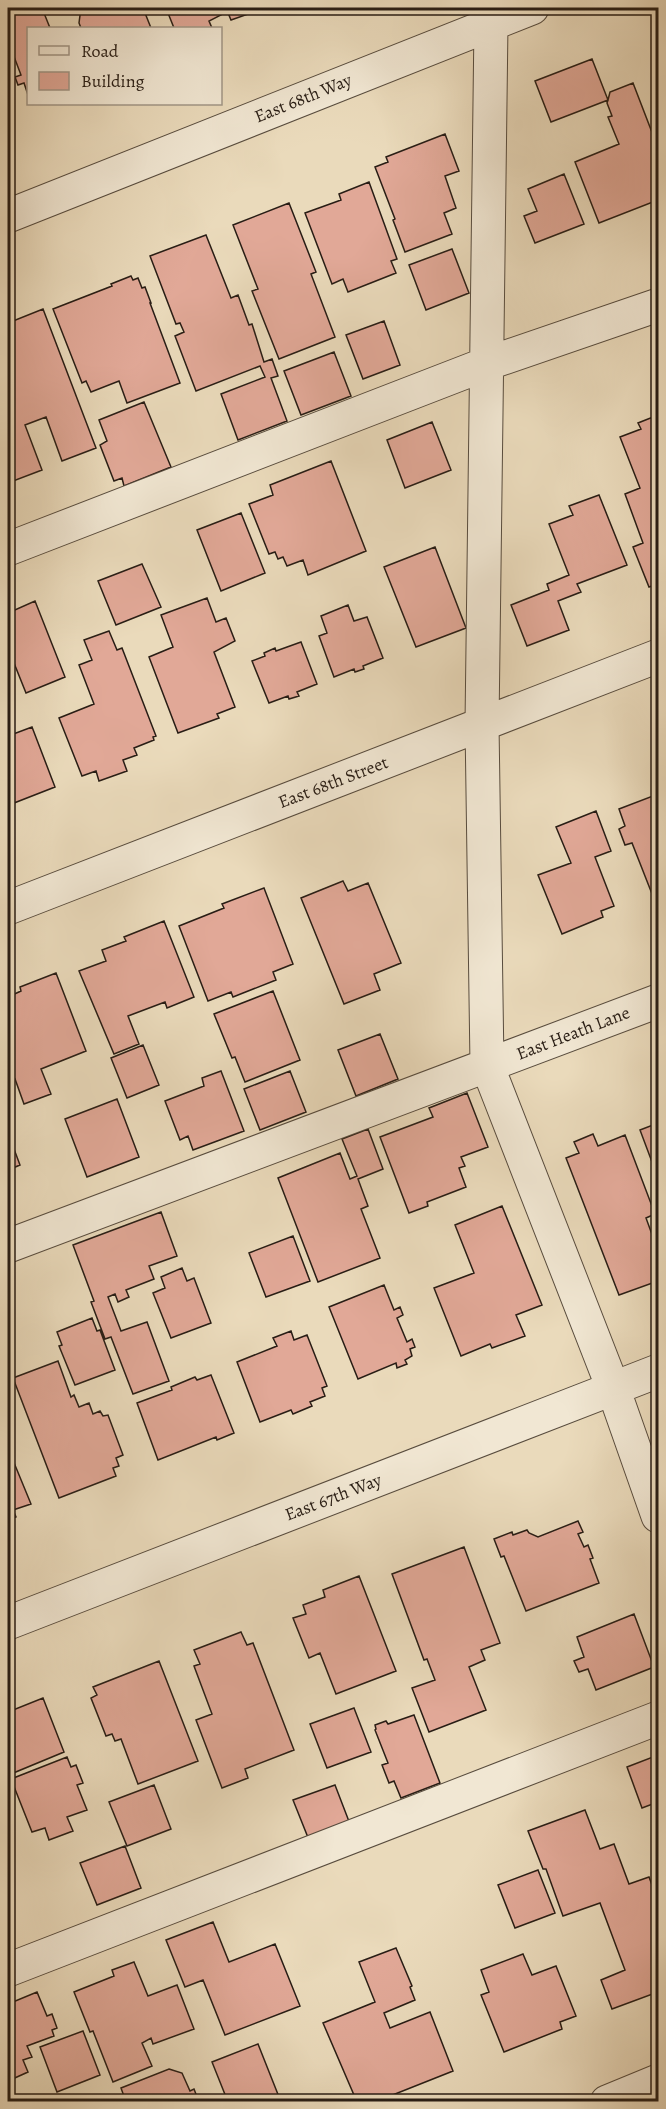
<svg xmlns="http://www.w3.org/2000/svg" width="666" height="2109" font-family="Alegreya,serif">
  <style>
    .building { fill: #e1a897; stroke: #281d15; stroke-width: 1.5 }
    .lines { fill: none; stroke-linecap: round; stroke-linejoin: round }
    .minor-casing { stroke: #584c3e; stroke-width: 35 }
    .minor { stroke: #f1e7d3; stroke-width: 33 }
    .labels { text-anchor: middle; stroke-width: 4.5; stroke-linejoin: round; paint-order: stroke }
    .street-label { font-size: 18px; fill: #281d15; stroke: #f1e7d3 }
  </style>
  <rect width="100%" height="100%" fill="#eadabb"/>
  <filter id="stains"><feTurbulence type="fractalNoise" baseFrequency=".00333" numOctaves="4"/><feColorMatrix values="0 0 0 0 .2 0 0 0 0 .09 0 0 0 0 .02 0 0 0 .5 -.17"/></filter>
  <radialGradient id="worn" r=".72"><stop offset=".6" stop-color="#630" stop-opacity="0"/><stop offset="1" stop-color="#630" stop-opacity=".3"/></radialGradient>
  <path class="building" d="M8 8H45L47 12 44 13 50 28H28V95L24 83 18 85 15 77 21 75 10 46 8 47Z
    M81 8H143L151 28H81L79 23Z
    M166 8H218L221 15 209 21 212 28H174Z
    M226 8H265L231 20Z
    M592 59 608 100 551 122 535 81Z
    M633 83 658 148V200L599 223 575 162 619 144 608 117 612 116 607 103 608 100 610 92Z
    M445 134 459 171 445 176 456 208 444 213 452 234 405 252 393 220 395 219 375 167 388 162 386 157Z
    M564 174 584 224 535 243 524 216 537 211 528 189Z
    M369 182 397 259 391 261 396 273 348 292 343 279 332 284 305 213 341 200 339 194Z
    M289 203 316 272 311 274 335 337 279 359 252 291 258 289 233 225Z
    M206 235 231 298 238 295 249 325 252 324 264 362 272 359 278 376 271 378 287 421 238 440 221 394 265 377 260 366 196 391 175 336 184 332 180 323 176 324 150 256Z
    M452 249 469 293 426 310 409 265Z
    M131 276 133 280 138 278 142 288 145 287 151 303H150L180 383 127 403 119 381 91 392 86 381 82 383 53 309 112 286 111 284Z
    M43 309 96 448 62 461 46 417 25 425 42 470 8 483V431L9 430 8 425V323Z
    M384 321 400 365 363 379 346 335Z
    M334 352 351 396 301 415 284 371Z
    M144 402 171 467 124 486 122 478 114 481 100 445 107 441 99 420Z
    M653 417 655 424 658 423V584L649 587 633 547 643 543 625 494 640 488 620 437 641 429 638 423Z
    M432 422 451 470 405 488 387 440Z
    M331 461 366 551 308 575 303 560 287 566 283 557 278 559 275 552 269 554 249 504 273 495 270 485Z
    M599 495 627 565 577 584 581 592 558 601 569 630 527 646 511 605 549 590 547 584 569 575 549 524 573 515 569 506Z
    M241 513 265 573 221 591 197 530Z
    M435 547 466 628 416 647 384 567Z
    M142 564 161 607 116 625 98 581Z
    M207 598 216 622 226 618 235 641 214 652 235 707 217 714 219 718 178 733 149 657 173 647 161 615Z
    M35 601 65 677 26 693 8 648V613Z
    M348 605 354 621 367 617 383 658 363 666 364 669 355 672 354 669 334 677 319 636 327 633 321 616Z
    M109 631 117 650 122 648 156 736 153 737 154 740 134 748 137 755 123 760 127 771 99 781 96 771 82 776 59 718 94 704 79 665 92 660 84 640Z
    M301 642 317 684 297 692 299 696 289 699 288 696 269 703 252 661 265 656 264 653 275 648 276 651Z
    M32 727 55 787 9 805 12 812 8 814V736Z
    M658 794V897L654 899 632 843 625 845 619 829 625 826 619 809Z
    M596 811 611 851 595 857 614 906 601 911 603 917 562 934 538 875 571 863 556 827Z
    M343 881 348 891 368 883 401 963 374 974 380 990 344 1004 301 898Z
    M264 888 293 964 273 972 276 980 233 997 231 992 208 1001 179 926 224 908 222 904Z
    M164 921 194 997 167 1008 165 1002 128 1016 139 1044 114 1054 79 971 106 961 102 950 126 941 124 937Z
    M56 973 86 1051 41 1069 51 1094 24 1104 15 1079 12 1081 8 1068V997L21 991 20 987Z
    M273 991 300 1060 245 1082 235 1057 232 1058 214 1014Z
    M380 1034 398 1079 356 1096 338 1050Z
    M143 1045 159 1085 127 1098 111 1058Z
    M221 1071 244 1131 193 1150 188 1136 180 1140 165 1101 204 1086 202 1078Z
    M290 1071 306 1112 260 1130 244 1089Z
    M467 1093 488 1147 461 1157 465 1166 459 1168 466 1187 427 1202 428 1206 409 1213 380 1137 433 1117 429 1108Z
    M117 1099 139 1157 87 1177 65 1119Z
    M658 1123V1178L640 1130Z
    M368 1129 383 1169 358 1179 368 1206 361 1209 380 1258 318 1282 278 1178 340 1153 350 1179 357 1176 342 1139Z
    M593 1134 598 1146 625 1135 655 1214 646 1218 658 1251V1281L619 1295 566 1158 579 1153 574 1142Z
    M11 1141 20 1165 8 1170V1143Z
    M502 1206 542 1305 516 1315 525 1336 492 1348 490 1344 461 1356 434 1288 474 1273 455 1225Z
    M161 1212 177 1256 149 1266 154 1279 126 1290 129 1297 118 1302 115 1294 108 1297 121 1331 147 1322 169 1381 133 1394 111 1337 105 1339 91 1302 94 1301 73 1245Z
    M293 1236 310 1281 266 1297 249 1253Z
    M182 1268 187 1281 194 1278 211 1323 171 1338 153 1293 165 1288 161 1277Z
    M384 1285 394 1310 400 1307 403 1315 397 1318 407 1342 412 1339 415 1347 410 1349 412 1356 405 1360 407 1364 397 1368 396 1363 358 1379 329 1307Z
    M92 1318 97 1331 100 1330 115 1370 75 1385 59 1346 62 1345 57 1332Z
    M291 1331 294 1340 307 1335 327 1386 322 1388 325 1396 310 1402 312 1406 293 1414 291 1410 260 1422 237 1362 277 1346 273 1338Z
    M58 1361 71 1397 74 1395 79 1407 89 1403 93 1414 100 1411 103 1416 108 1415 123 1455 116 1458 119 1466 113 1468 116 1476 59 1498 13 1378Z
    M211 1375 234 1433 217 1440 216 1437 158 1460 137 1403 172 1390 171 1387 195 1377 197 1380Z
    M10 1453 31 1504 13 1510 16 1517 8 1521V1454Z
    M578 1521 583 1532 578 1534 584 1547 588 1545 593 1558 590 1559 599 1583 526 1611 504 1556 501 1557 494 1539 512 1532 513 1535 527 1530 529 1533 538 1537Z
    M464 1547 500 1643 481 1650 485 1660 469 1667 486 1710 429 1732 412 1688 435 1680 427 1659 424 1660 392 1574Z
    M359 1576 396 1671 336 1694 320 1653 309 1658 293 1618 306 1614 303 1605 325 1597 323 1590Z
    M634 1614 654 1667 596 1690 588 1669 579 1672 574 1661 584 1657 577 1637Z
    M241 1632 247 1645 253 1643 294 1750 245 1769 248 1778 222 1788 196 1720 212 1714 194 1666 200 1664 194 1650Z
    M159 1661 198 1761 138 1784 121 1739 115 1741 112 1734 106 1736 91 1698 97 1695 93 1687Z
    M43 1698 64 1752 11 1774 12 1776 8 1777V1712Z
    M354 1708 371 1752 327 1768 310 1724Z
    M414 1715 440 1783 401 1798 394 1781 389 1783 382 1765 388 1763 375 1730 376 1729 375 1725 386 1721 388 1724Z
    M658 1755V1802L642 1808 627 1767Z
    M67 1757 71 1767 76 1765 83 1783 77 1785 87 1810 67 1817 73 1831 49 1840 45 1828 32 1832 11 1779Z
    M154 1785 171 1829 127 1846 109 1802Z
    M335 1785 350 1824 309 1840 293 1800Z
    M585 1810 600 1849 614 1844 629 1884 649 1877 658 1901V1992L612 2009 601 1980 625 1970 600 1903 563 1916 546 1869H543L528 1831Z
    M125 1846 141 1888 97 1905 80 1863Z
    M538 1870 555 1913 515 1928 498 1885Z
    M213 1922 229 1962 275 1944 300 2006 225 2035 203 1980 185 1987 166 1940Z
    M396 1948 412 1986 410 1987 415 2000 384 2013 390 2028 430 2012 453 2071 375 2102H357L323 2023 375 2002 359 1962Z
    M523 1954 532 1975 556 1966 576 2016 560 2022 562 2029 504 2052 481 1995 489 1992 481 1970Z
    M134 1962 148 1996 177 1985 194 2029 153 2044 151 2038 142 2043 152 2066 113 2082 93 2031 90 2032 74 1992 114 1976 112 1970Z
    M37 1992 47 2016 52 2014 57 2028 52 2030 54 2036 27 2046 32 2057 23 2060 28 2072 8 2081V2004Z
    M83 2031 100 2075 57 2092 40 2047Z
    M258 2044 281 2102H228L212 2062Z
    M169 2069 182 2073 190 2091 194 2089 199 2102H126L121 2088Z"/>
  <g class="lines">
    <g class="minor-casing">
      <path id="minor" d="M491 24 482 724 487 1065 613 1388 658 1516
        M8 216 532 8
        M8 549 486 364 658 305
        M8 908 658 656
        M8 1246 658 1001
        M8 1623 658 1371
        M8 1970 658 1718
        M607 2102 658 2081"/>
    </g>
    <use href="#minor" class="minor"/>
  </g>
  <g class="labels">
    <g class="street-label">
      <text transform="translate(303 98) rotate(-22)" y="6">East 68th Way</text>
      <text transform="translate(333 782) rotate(-21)" y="6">East 68th Street</text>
      <text transform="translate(573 1033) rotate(-21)" y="6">East Heath Lane</text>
      <text transform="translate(333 1497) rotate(-21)" y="6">East 67th Way</text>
    </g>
  </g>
  <rect width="666" height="2109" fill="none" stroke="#eadabb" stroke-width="30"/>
  <rect x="9" y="9" width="648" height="2091" fill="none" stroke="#281d15" stroke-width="3"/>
  <rect x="15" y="15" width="636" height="2079" fill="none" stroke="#281d15" stroke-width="1.5"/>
  <rect x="27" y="27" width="195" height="78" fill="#f1e7d3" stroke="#a19687" stroke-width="1.5"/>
  <rect x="39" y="46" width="30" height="9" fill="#f1e7d3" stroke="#a19687" stroke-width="1.5"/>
  <text x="81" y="57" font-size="18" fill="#281d15">Road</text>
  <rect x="39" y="72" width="30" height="18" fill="#e1a897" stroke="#a19687" stroke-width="1.5"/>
  <text x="81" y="87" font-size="18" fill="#281d15">Building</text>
  <rect width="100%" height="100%" filter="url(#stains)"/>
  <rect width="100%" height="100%" fill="url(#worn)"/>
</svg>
